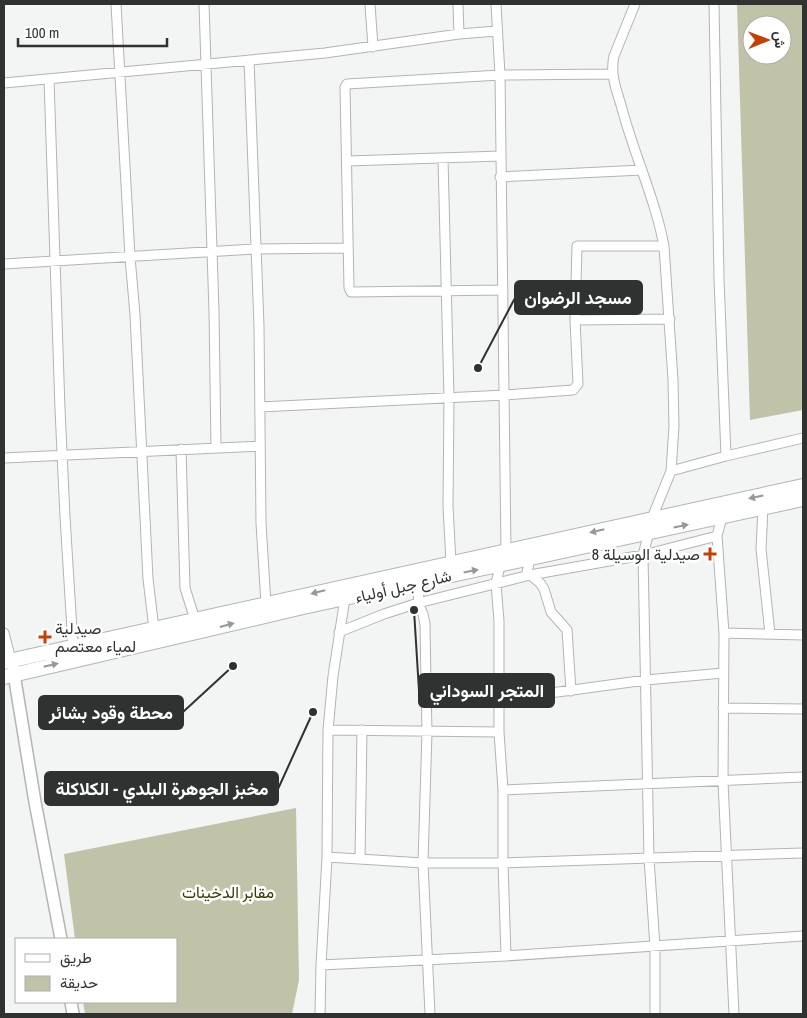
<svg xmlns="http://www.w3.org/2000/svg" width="807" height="1018" font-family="'Archivo Narrow',Vazirmatn,sans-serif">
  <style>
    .green { fill: #c1c3a9; fill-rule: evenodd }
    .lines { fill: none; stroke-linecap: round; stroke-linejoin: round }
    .minor-casing { stroke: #b2b5b3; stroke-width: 11 }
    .tertiary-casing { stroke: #b2b5b3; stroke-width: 14 }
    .primary-casing { stroke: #b2b5b3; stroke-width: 16 }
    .minor { stroke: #fff; stroke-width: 9 }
    .tertiary { stroke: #fff; stroke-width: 11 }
    .primary { stroke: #fff; stroke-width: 14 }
    .oneway { fill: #989898 }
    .poi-dot { fill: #c64002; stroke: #fff; stroke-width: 2 }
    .labels { text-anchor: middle; stroke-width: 5; stroke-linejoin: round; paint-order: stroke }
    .poi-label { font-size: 16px; fill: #303131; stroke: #fff; text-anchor: end }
    .street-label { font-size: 16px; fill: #303131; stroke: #fff }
    .park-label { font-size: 16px; fill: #383904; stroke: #fff }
    .leader { fill: none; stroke: #303131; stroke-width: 2 }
    .callout-dot { fill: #303131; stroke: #fff; stroke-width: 2 }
    .callout { fill: #303131; stroke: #303131; stroke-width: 2 }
    .callout-label { font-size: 18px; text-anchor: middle; font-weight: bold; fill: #fff }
  </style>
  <rect width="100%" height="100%" fill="#f2f5f3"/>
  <path class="green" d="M737 4H803V410L750 420ZM752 25H782V55H752Z
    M296 808 299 980 292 1014H85L83 1002H176V939H75L64 854Z"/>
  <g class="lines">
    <g class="minor-casing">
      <path id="minor" d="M116 4 130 257 135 315 148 579 154 629
        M204 4 214 312 216 447
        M370 4 373 47
        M458 4 459 34
        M496 4 500 75 506 551
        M635 4 614 56C610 73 616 89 621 105 633 152 655 198 664 246L673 380 674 426 671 471 652 518
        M714 4 719 279 726 456
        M249 60 259 326 261 523 266 604
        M49 79 60 409 65 517 73 646
        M4 83 325 53 459 34 497 31
        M443 158 449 398 448 506 451 563
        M347 161 501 156
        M500 177 642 170
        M4 264 255 249 347 248
        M503 290 351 292 349 288 345 87 347 84 500 75 612 74
        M575 320 670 319
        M260 407 505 395 573 390 578 384 575 320 577 246H664
        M181 449 185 588 196 623
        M4 458 259 446
        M671 471 726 456 803 438
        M763 507 761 549 770 634
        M722 517 717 536 724 633 723 782 734 1014
        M649 532 643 555 649 858 655 947V1014
        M530 559 527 572 540 583 544 589 551 612 567 630 571 691
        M500 565 496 584 499 621V732L503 790V863L506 956
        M420 582 418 603 423 614 425 624 426 684 427 732 423 863 430 1014
        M339 632 384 614 418 603 530 575 643 555 717 536
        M4 633 11 660
        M724 633 803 635
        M499 700 646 680 723 673
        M723 708 803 709
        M328 730 499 732
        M503 790 803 777
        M327 857 423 863H503L803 853
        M360 859 362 730
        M321 965 506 956 803 936
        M320 1014 321 965 327 857 328 730 333 676 345 598V593"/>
    </g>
    <g class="tertiary-casing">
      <path id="tertiary" d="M13 668 35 802 61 939
        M71 1002 73 1014"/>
    </g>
    <g class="primary-casing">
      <path id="primary" d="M4 662 803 486
        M4 677 303 607 803 499"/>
    </g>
    <use href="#minor" class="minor"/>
    <use href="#tertiary" class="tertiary"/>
    <use href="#primary" class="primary"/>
  </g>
  <defs><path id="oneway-solid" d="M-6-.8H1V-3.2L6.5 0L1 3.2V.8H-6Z" transform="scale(1.25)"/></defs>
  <g class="oneway">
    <use href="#oneway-solid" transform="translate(756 497) rotate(168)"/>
    <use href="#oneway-solid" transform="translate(681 526) rotate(-12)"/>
    <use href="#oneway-solid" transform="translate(597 531) rotate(167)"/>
    <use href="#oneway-solid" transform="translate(471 571) rotate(-11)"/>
    <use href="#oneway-solid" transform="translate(318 592) rotate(166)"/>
    <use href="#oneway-solid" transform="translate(227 625) rotate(-15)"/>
    <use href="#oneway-solid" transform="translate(51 665) rotate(-13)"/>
  </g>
  <g class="poi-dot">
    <path d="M707.5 546.5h5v5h5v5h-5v5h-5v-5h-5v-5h5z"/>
    <path d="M42.5 629.5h5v5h5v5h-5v5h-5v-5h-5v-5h5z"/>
  </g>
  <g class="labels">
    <g class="poi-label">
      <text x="700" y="560">صيدلية الوسيلة 8</text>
      <text x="55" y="634" text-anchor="start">صيدلية<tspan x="55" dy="18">لمياء معتصم</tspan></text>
    </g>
    <g class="street-label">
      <text transform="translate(403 586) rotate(-13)" y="6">شارع جبل أولياء</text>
    </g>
    <g class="park-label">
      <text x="228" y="898">مقابر الدخينات</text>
    </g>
  </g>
  <path class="leader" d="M478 368L515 298M414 610L419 691M233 666L183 712M313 712L278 789"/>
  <g class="callout-dot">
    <circle cx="478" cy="368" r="5"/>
    <circle cx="414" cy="610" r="5"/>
    <circle cx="233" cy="666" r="5"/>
    <circle cx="313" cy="712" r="5"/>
  </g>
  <g class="callout">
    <rect x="515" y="281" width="127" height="33" rx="5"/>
    <rect x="419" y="674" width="135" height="33" rx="5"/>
    <rect x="39" y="696" width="144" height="33" rx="5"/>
    <rect x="45" y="772" width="233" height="33" rx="5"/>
  </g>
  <g class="callout-label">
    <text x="578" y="304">مسجد الرضوان</text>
    <text x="487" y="697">المتجر السوداني</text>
    <text x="111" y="719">محطة وقود بشائر</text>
    <text x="162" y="795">مخبز الجوهرة البلدي - الكلاكلة</text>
  </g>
  <rect width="807" height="1018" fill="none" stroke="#303131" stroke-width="10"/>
  <rect x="15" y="938" width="162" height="65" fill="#ffffff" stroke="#acadad"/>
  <rect x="25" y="954" width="25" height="8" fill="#ffffff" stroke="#acadad"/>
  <text x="60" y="963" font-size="15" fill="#303131">طريق</text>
  <rect x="25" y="976" width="25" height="15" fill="#c1c3a9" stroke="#acadad"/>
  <text x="60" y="988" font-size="15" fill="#303131">حديقة</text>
  <g transform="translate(767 40) rotate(89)"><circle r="24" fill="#ffffff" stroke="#acadad"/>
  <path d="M0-4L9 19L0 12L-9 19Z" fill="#c64002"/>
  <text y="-8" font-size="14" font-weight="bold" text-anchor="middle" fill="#303131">ش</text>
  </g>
  <path d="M18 38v8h149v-8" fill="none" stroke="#303131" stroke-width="2.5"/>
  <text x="25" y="38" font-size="15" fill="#303131" stroke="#ffffff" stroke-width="4" paint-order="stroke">100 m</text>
</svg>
